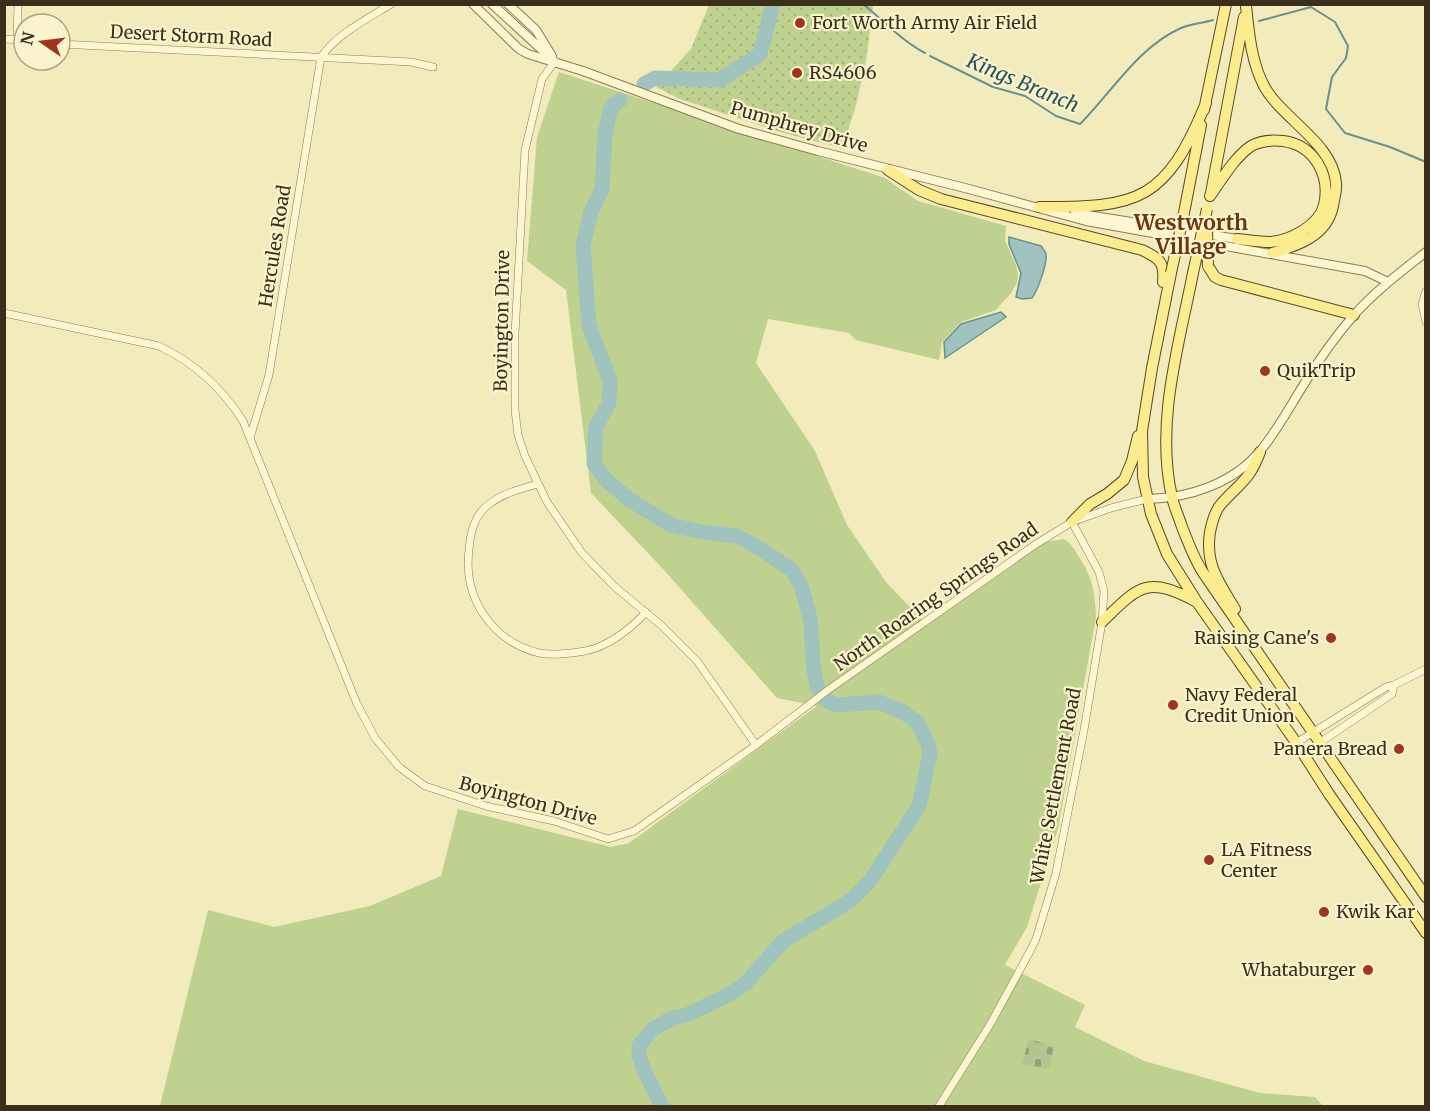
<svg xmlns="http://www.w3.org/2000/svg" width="1430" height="1111" font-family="Merriweather,serif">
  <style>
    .green { fill: #bed18f }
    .cemetery { fill: url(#cemetery-stones) }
    .park { fill: url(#park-dots) }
    .water { fill: #a0c3bf; stroke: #67918e; stroke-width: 1.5 }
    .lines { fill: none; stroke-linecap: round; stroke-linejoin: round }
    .stream { stroke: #67918e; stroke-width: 2 }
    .river { stroke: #a0c3bf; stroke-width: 15 }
    .minor-casing { stroke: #8c7c54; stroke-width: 8 }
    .tertiary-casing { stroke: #8c7c54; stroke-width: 10 }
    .primary-casing { stroke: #594829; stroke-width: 12 }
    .minor { stroke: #fcf7d0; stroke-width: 7 }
    .tertiary { stroke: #fcf7d0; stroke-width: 8 }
    .primary { stroke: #fbec8f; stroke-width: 10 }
    .primary-bridge-casing { stroke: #594829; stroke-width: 12; stroke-linecap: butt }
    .primary-bridge { stroke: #fbec8f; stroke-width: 10 }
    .poi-dot { fill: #a1341d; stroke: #f9f4cc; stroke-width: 2 }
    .labels { text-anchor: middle; stroke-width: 4.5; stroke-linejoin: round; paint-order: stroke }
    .poi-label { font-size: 18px; fill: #392f1a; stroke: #f9f4cc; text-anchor: start }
    .street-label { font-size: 18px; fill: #392f1a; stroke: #f9f4cc }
    .water-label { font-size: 20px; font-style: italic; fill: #28555b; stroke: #f9f4cc }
    .quarter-label { font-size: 21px; font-weight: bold; fill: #6b3615; stroke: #f9f4cc }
  </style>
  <defs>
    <pattern id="cemetery-stones" width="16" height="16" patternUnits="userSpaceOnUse" patternTransform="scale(1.5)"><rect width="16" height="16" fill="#b5c590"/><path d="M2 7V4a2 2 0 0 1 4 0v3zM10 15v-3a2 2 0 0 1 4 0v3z" fill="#94a075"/></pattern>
    <pattern id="park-dots" width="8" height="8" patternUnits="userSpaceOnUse" patternTransform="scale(1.5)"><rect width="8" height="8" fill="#bed18f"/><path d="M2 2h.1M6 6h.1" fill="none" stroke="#a4b47b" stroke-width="1.8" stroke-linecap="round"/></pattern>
  </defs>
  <rect width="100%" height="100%" fill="#f2ecbc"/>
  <path class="green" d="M559 72 885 178 918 201 1006 226 1005 241 1016 265 1018 275 1017 283 1011 293 996 310 961 322 942 342 939 360 856 340 849 333 768 319 756 363 815 451 847 525 886 582 927 625 1045 542 1064 539C1071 543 1075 550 1079 557 1093 579 1095 592 1096 617L1058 829 1027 927 1005 965 1085 1005 1075 1027 1144 1061 1260 1093 1315 1097 1323 1106H160L208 910 274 927 370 906 441 876 458 809 611 847 629 843 817 706 777 698 663 569 591 493 566 290 527 261 537 137Z"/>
  <path class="cemetery" d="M1029 1039 1054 1046 1049 1069 1022 1064Z"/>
  <path class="park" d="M709 5H873L866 61 855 109 842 148 780 132 680 99 656 87 691 49Z"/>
  <path class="water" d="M1009 237 1041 246C1043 249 1046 251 1046 255 1047 264 1038 290 1032 298L1022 299 1016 297 1021 273 1009 244Z
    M1001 312 1006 317 945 358 944 342 961 324Z"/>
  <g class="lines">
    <path class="stream" d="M863 4C884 21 902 41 925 53
      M1259 21 1311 7 1335 22 1348 46 1346 58 1332 77 1326 109 1345 133 1390 147 1426 162
      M930 56 993 87 1025 96 1056 116 1080 124C1112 92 1138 47 1181 28 1191 24 1203 23 1213 20"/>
    <path class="river" d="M644 84 655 78 720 80 760 54 773 4
      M620 100 611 107 605 134 602 189 591 212 583 245 589 325 610 381 609 403 596 427 594 463 607 481 630 500 671 525 702 532 737 536 761 549 792 570 801 585 811 623 813 664 817 687 827 701 837 705 879 702 903 712 918 723 928 744 930 754 919 806 870 881 850 901 783 941 745 984 730 994 687 1015 672 1018 652 1030 639 1046V1056L644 1070 662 1106"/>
    <g class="minor-casing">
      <path id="minor" d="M4 39 24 40
        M17 39 18 4
        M60 44 411 62 433 67
        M555 61 542 79 525 150 515 334V410L518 435 525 456 547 502 582 553 615 587 661 625 697 661 756 745
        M1426 291 1422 304 1426 322
        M4 313 159 346C195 363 222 388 243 421L357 704 375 738 399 767 425 786 486 806 554 821 608 839 634 831 756 745 828 690 1036 544 1072 522 1111 508 1147 499
        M250 438 269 375 321 57C337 34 367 19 391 4
        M538 484C520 489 503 493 488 505 475 515 470 534 469 550 463 597 491 641 539 653 553 656 571 653 585 651 607 647 631 629 646 612
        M1394 685 1426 669
        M1296 743 1386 687 1394 685 1392 694 1303 754
        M939 1106 991 1023 1029 953 1036 939 1056 873 1084 730 1102 622 1104 591 1099 572 1072 522"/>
    </g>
    <g class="tertiary-casing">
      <path id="tertiary" d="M473 4 519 49 528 54 583 71 739 129 818 151 969 189 1086 221 1365 271 1388 282
        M492 4 552 59
        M508 4 536 30 552 56
        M1075 213 1237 239
        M1147 499C1189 498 1233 484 1261 450 1276 432 1288 410 1301 389 1316 364 1334 338 1354 315 1375 291 1401 272 1426 252"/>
    </g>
    <g class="primary-casing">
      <path id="primary" d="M1246 6C1249 33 1251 61 1264 86 1282 119 1333 143 1336 183 1337 190 1334 199 1333 206 1327 236 1297 246 1272 253
        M1204 110 1226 4
        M888 170 919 190 941 199 1142 250C1159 258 1165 262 1163 282
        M1211 193 1244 17
        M1210 196C1222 179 1234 158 1251 146 1260 141 1273 140 1283 141 1314 145 1331 175 1324 205 1319 226 1289 241 1269 242 1259 242 1248 240 1237 239
        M1039 207C1140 208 1166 200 1206 103
        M1183 218 1201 125
        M1208 266 1215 277 1221 280 1354 315
        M1171 273 1152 368 1142 431 1143 477 1151 514 1167 554 1197 602 1295 741 1329 794 1426 933
        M1193 273C1179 345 1155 423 1172 497 1174 507 1179 517 1182 527 1189 544 1195 562 1206 577L1426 897
        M1072 522 1090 504 1107 494 1124 480 1132 461 1138 436
        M1235 609C1219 582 1205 565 1210 532 1212 522 1215 510 1222 503 1241 482 1249 481 1260 452
        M1102 622C1139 586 1147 575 1197 602"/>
    </g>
    <use href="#minor" class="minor"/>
    <use href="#tertiary" class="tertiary"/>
    <use href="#primary" class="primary"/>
    <g class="primary-bridge-casing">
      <path id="primary-bridge" d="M1207 230 1208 266
        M1171 273 1183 218
        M1193 273 1207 209"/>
    </g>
    <use href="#primary-bridge" class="primary-bridge"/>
  </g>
  <g class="poi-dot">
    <circle cx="800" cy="23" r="6"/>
    <circle cx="797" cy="73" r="6"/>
    <circle cx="1265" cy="371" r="6"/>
    <circle cx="1331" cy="638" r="6"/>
    <circle cx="1173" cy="705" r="6"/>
    <circle cx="1399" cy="749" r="6"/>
    <circle cx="1209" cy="860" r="6"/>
    <circle cx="1324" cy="912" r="6"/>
    <circle cx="1368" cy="970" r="6"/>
  </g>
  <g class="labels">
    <g class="poi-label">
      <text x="812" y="29">Fort Worth Army Air Field</text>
      <text x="809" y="79">RS4606</text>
      <text x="1277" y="377">QuikTrip</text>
      <text x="1319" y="644" text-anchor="end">Raising Cane's</text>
      <text x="1185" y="701">Navy Federal<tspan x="1185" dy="21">Credit Union</tspan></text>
      <text x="1387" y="755" text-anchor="end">Panera Bread</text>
      <text x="1221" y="856">LA Fitness<tspan x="1221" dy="21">Center</tspan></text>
      <text x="1336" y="918">Kwik Kar</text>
      <text x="1356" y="976" text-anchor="end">Whataburger</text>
    </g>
    <g class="street-label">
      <text transform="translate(191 36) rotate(3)" y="6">Desert Storm Road</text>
      <text transform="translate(799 127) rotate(16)" y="6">Pumphrey Drive</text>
      <text transform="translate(275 246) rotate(-81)" y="6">Hercules Road</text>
      <text transform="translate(502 321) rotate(-89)" y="6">Boyington Drive</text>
      <text transform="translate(936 597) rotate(-35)" y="6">North Roaring Springs Road</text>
      <text transform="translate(1056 786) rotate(-79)" y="6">White Settlement Road</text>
      <text transform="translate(528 801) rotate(15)" y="6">Boyington Drive</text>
    </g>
    <g class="water-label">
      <text transform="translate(1023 83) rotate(23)" y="7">Kings Branch</text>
    </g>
    <g class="quarter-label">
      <text x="1191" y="230">Westworth<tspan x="1191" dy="24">Village</tspan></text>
    </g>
  </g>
  <rect width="1430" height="1111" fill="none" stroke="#392f1a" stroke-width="12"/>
  <g transform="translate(42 42) rotate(284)"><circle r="28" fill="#f9f4cc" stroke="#aca585" stroke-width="1.5"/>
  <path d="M0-4.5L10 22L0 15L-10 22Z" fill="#a1341d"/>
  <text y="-9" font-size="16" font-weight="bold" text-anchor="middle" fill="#392f1a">N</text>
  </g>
</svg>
